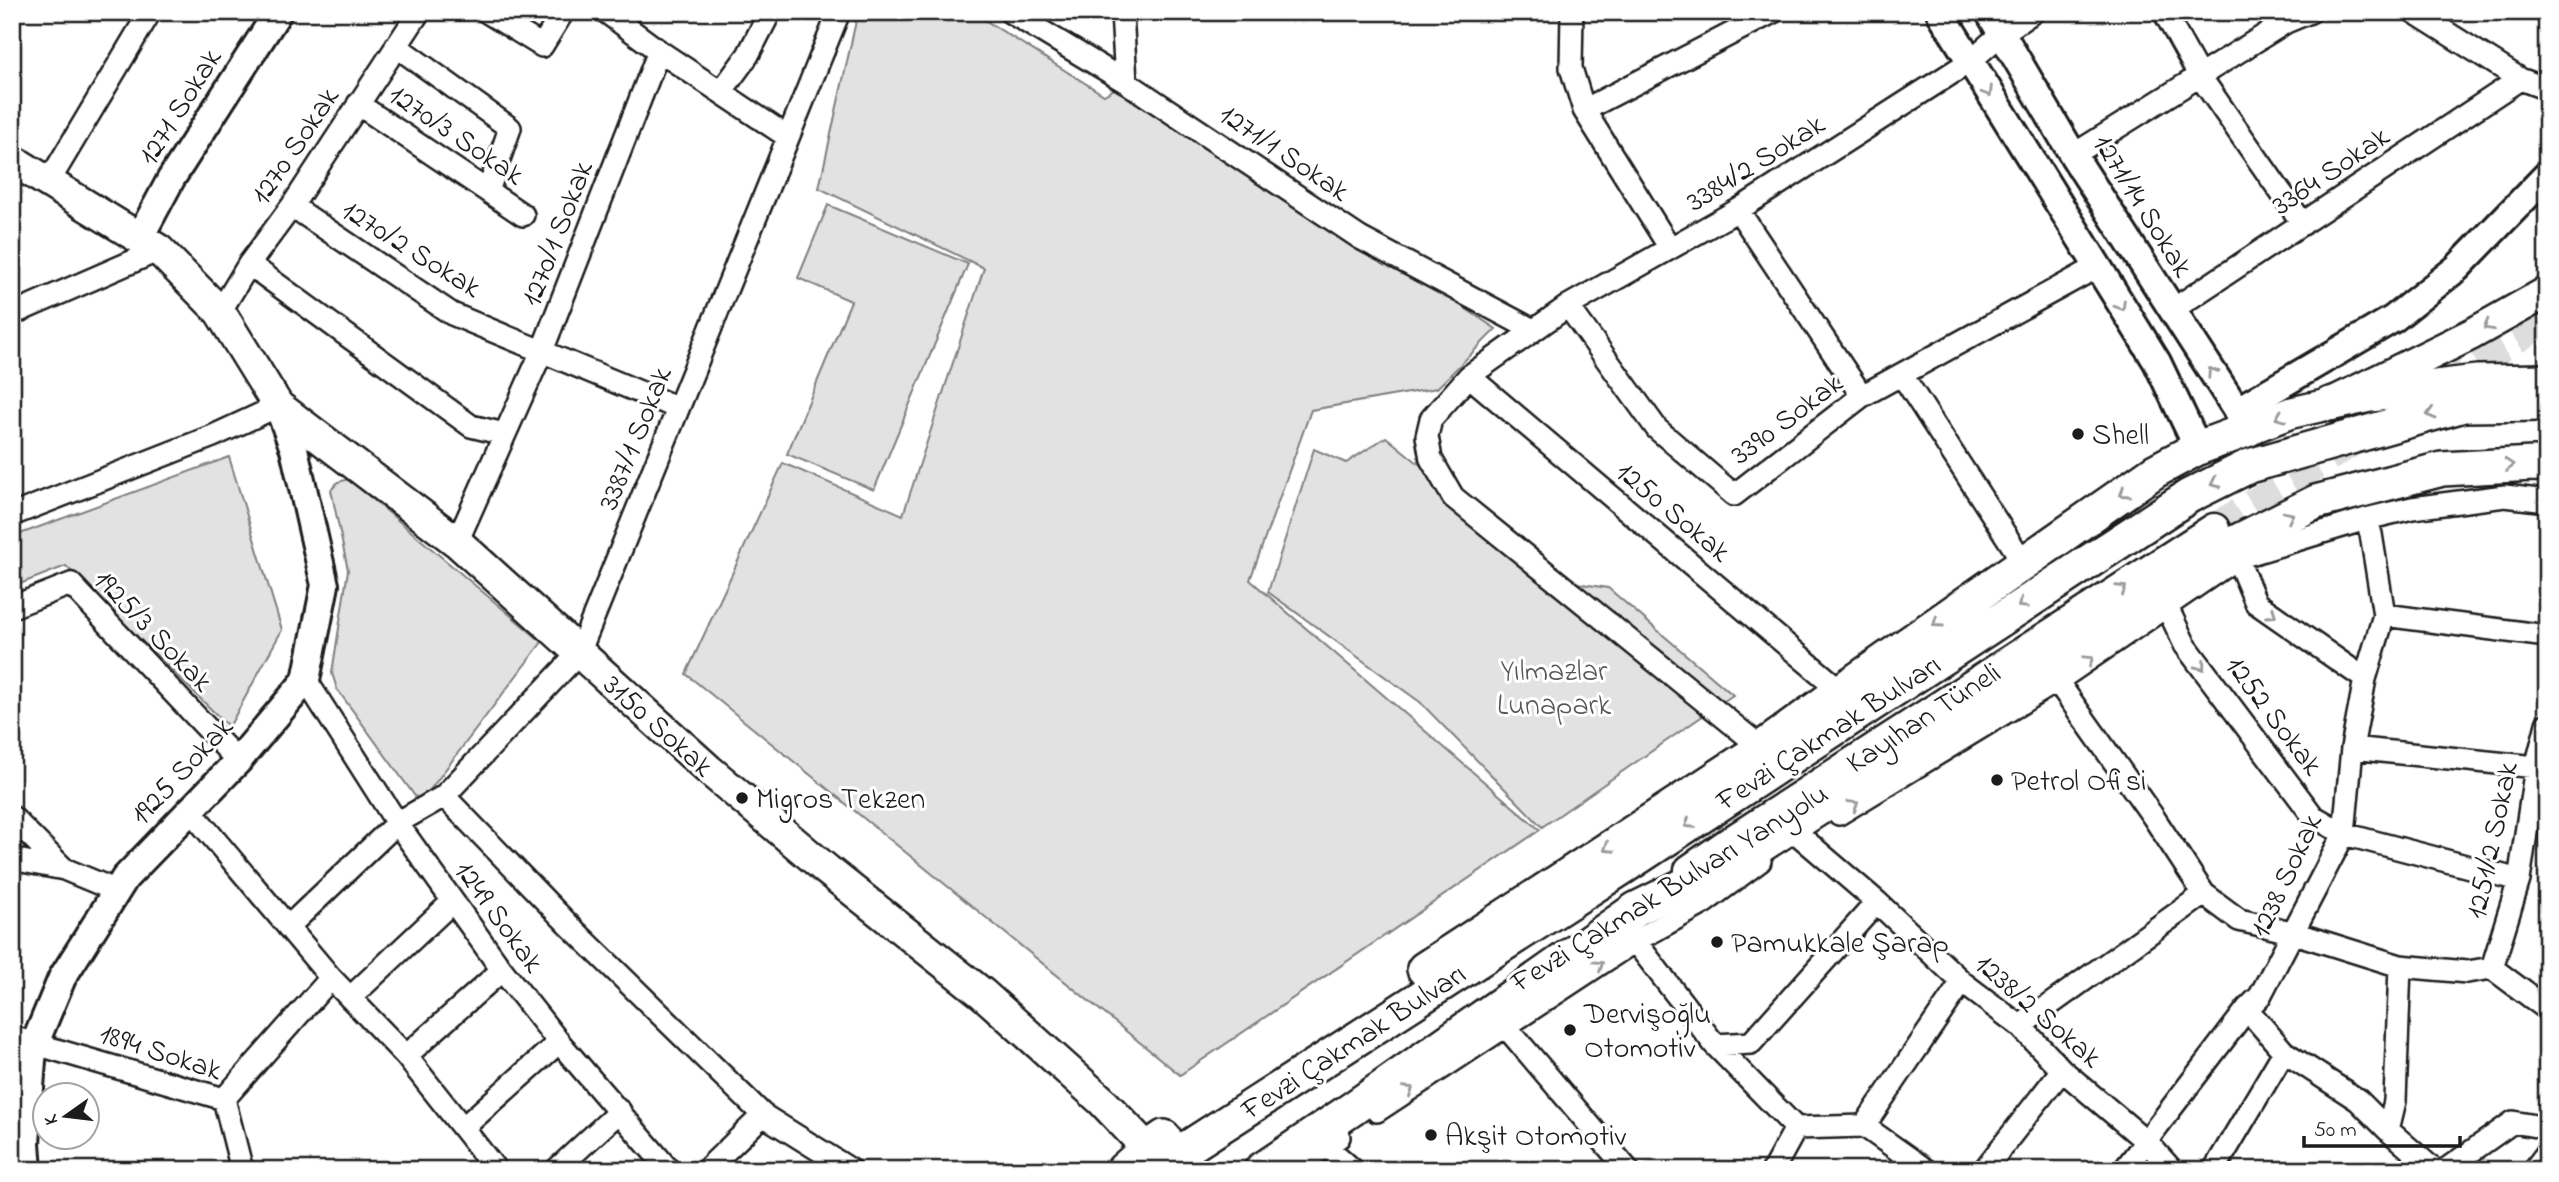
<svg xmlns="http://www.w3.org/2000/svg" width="2559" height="1182" font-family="'Indie Flower',sans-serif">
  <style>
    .green { fill: #e2e2e2; stroke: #7f7f7f; stroke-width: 2 }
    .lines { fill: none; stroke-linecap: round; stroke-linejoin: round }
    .secondary-tunnel { stroke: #ddd; stroke-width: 30; stroke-dasharray: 30 15; stroke-linecap: butt }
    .minor-casing { stroke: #1c1c1c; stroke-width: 26 }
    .tertiary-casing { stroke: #1c1c1c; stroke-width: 32 }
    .secondary-casing { stroke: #1c1c1c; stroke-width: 35 }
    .primary-casing { stroke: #1c1c1c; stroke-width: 38 }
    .minor { stroke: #fff; stroke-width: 21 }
    .tertiary { stroke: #fff; stroke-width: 26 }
    .secondary { stroke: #fff; stroke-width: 30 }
    .primary { stroke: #fff; stroke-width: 33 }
    .oneway { stroke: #999 }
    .poi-dot { fill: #1c1c1c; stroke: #fff; stroke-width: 2.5 }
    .labels { text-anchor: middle; stroke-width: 6; stroke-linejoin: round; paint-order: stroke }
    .street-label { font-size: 30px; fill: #1c1c1c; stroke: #fff }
    .poi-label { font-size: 30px; fill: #1c1c1c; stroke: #fff; text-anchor: start }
    .park-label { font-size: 30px; fill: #575757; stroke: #fff }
  </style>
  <rect width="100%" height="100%" fill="#fff"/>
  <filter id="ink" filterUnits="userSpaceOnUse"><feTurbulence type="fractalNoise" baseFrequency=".0143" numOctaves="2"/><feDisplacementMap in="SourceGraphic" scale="14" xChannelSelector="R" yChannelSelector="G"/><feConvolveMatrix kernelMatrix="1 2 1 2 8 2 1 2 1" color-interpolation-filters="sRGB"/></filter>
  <g filter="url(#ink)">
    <path class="green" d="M858 12H972L1104 95 1126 82 1496 329 1437 388 1311 410 1250 580 1540 830 1180 1075 686 674 783 463 903 515 984 268 819 188Z
      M828 205 968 264 874 490 787 454 851 301 798 278Z
      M1386 437 1563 581 1608 588 1733 695 1542 827 1420 702 1268 592 1314 449 1346 463Z
      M229 457 282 630 229 727 66 566 12 587V537Z
      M349 479 542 642 420 803 337 689 332 673 348 570 331 490 338 482Z"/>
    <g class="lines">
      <path class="secondary-tunnel" d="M2439 387 2547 319
        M2214 529 2350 443"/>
      <g class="minor-casing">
        <path id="minor" d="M487 12 542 46 563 12
          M606 12 659 51 788 137
          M1010 12 1126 82 1360 238 1533 330
          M1122 12 1126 82
          M1572 12 1571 68 1584 110 1670 248
          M2164 12 2199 75 2303 224
          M2414 12 2520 79 2547 89
          M396 46 510 128 488 191
          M721 92 748 55 770 12
          M358 104 523 215
          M1584 110 1773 12
          M2073 155 2286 22 2310 12
          M48 183 150 12
          M292 206 452 314 678 408
          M1738 210 1862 396
          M249 264 471 426 504 434
          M1568 306 1657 429 1734 495 1862 396 2097 267
          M2172 310 2520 79
          M220 312 249 264 292 206 419 12
          M12 314 159 250
          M1902 375 2023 562
          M1469 376 1841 691
          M12 515 213 436 278 406
          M457 542 542 351 659 51
          M2237 558 2256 603 2365 679
          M12 607 71 584 238 761
          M2167 607 2185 645 2313 816 2344 834 2519 880
          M2384 615 2547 636
          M306 680 397 823 502 970 559 1042 669 1170
          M2057 681 2154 818 2204 894 2239 920 2291 932 2400 966 2467 972 2492 968 2547 1009
          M1762 748 1453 497 1431 459 1427 436 1431 419 1469 376 1568 306 1738 210 1969 62 2001 34 2033 12
          M2352 748 2536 767
          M444 796 569 925 763 1115 851 1170
          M190 810 331 978 406 1056 496 1170
          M1839 814 2057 681 2237 558 2366 519 2412 508 2505 496 2547 501
          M12 817 64 869
          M1801 837 1877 902 1962 982 2020 1026 2062 1070 2146 1141 2172 1170
          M12 859 64 869 117 891
          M288 927 397 823 444 796 579 653 839 12
          M1635 941 1715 1045 1796 1128 1864 1126 1926 1170
          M2492 968 2519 880 2536 767 2547 724
          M350 998 452 902
          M2247 1009 2284 1052 2358 1100 2388 1130 2434 1170
          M2020 1026 2204 894
          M1506 1027 1628 1170
          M12 1037 224 1099
          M1715 1045 1751 1043 1877 902
          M406 1056 502 970
          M224 1099 331 978
          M224 1099 242 1170
          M1377 1111 1635 941 1702 904 1760 861
          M1864 1126 1962 982
          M464 1127 559 1042
          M2388 1130 2395 1101 2400 966
          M1326 1146 1353 1170
          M556 1170 620 1111
          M706 1170 763 1115
          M1292 1170 1339 1137
          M1773 1170 1796 1128
          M1984 1170 2062 1070
          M2124 1170 2247 1009 2260 996 2344 834 2352 748 2365 679 2384 615 2371 534 2366 519
          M2214 1170 2284 1052
          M2445 1170 2513 1122 2547 1128
          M2534 1170 2547 1153"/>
      </g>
      <g class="tertiary-casing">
        <path id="tertiary" d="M1940 12 2157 362 2198 448
          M1989 12 2073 155 2249 429
          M140 237 171 179 278 12
          M2238 410 2393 319 2457 268 2547 175
          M28 1170 26 1143 32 1060 35 1043 62 978 125 878 238 761 306 680 325 585 294 449 278 406"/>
      </g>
      <g class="secondary-casing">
        <path id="secondary" d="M12 160 159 250 220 312 278 406 457 542 709 770 827 870 983 994 1101 1100 1161 1163
          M2249 429 2290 413 2330 404 2472 334 2547 292
          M1690 870 1729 843 2214 529"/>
      </g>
      <g class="primary-casing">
        <path id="primary" d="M2330 404 2370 395 2477 382 2547 381
          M1424 969 1762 748 1841 691 2155 471 2198 448 2249 429
          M1123 1170 1148 1148 1164 1137
          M1153 1170 1636 859 2189 496 2249 466 2464 405 2547 404
          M1261 1170 1352 1109 1636 909 1749 853 2228 546 2316 502 2442 469 2533 464 2547 465"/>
      </g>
      <use href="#minor" class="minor"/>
      <use href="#tertiary" class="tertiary"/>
      <use href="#secondary" class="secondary"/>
      <use href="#primary" class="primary"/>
    </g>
    <defs><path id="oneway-chevron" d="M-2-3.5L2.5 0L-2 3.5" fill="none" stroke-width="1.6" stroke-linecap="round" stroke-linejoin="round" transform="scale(1.75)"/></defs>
    <g class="oneway">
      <use href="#oneway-chevron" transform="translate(1988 92) rotate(58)"/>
      <use href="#oneway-chevron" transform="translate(2121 306) rotate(58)"/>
      <use href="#oneway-chevron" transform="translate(2488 326) rotate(150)"/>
      <use href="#oneway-chevron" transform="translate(2212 372) rotate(-123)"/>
      <use href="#oneway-chevron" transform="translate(2431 414) rotate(164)"/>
      <use href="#oneway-chevron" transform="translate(2280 417) rotate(159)"/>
      <use href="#oneway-chevron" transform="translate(2509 465) rotate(-4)"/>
      <use href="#oneway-chevron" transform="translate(2215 483) rotate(154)"/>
      <use href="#oneway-chevron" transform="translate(2124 493) rotate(145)"/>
      <use href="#oneway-chevron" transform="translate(2289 516) rotate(-27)"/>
      <use href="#oneway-chevron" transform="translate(2122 589) rotate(-33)"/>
      <use href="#oneway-chevron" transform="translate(2022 604) rotate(147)"/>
      <use href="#oneway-chevron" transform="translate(2272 614) rotate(35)"/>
      <use href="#oneway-chevron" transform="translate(1937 623) rotate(145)"/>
      <use href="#oneway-chevron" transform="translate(2089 660) rotate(-34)"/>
      <use href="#oneway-chevron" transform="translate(2201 666) rotate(53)"/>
      <use href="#oneway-chevron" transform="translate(1854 805) rotate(-32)"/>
      <use href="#oneway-chevron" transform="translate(1689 824) rotate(147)"/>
      <use href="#oneway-chevron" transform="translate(1608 848) rotate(147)"/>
      <use href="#oneway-chevron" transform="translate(1599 965) rotate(-34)"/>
      <use href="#oneway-chevron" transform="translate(1409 1090) rotate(-33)"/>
    </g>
  </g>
  <g class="poi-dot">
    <circle cx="2078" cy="434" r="7"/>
    <circle cx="1997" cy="780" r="7"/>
    <circle cx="742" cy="798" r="7"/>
    <circle cx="1717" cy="942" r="7"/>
    <circle cx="1570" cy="1030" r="7"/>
    <circle cx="1431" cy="1135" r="7"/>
  </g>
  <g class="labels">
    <g class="street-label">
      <text transform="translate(179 106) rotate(-58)" y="10">1271 Sokak</text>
      <text transform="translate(457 134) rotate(34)" y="10">1270/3 Sokak</text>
      <text transform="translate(294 145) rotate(-56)" y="10">1270 Sokak</text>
      <text transform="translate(1285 152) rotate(34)" y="10">1271/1 Sokak</text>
      <text transform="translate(1755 162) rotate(-32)" y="10">3384/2 Sokak</text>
      <text transform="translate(2330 170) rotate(-34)" y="10">3364 Sokak</text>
      <text transform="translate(2144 205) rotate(58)" y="10">1271/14 Sokak</text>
      <text transform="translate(556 233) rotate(-69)" y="10">1270/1 Sokak</text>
      <text transform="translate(412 248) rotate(32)" y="10">1270/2 Sokak</text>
      <text transform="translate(1786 418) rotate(-37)" y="10">3390 Sokak</text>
      <text transform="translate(634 438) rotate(-68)" y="10">3387/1 Sokak</text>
      <text transform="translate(1674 511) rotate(40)" y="10">1250 Sokak</text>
      <text transform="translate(154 630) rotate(46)" y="10">1925/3 Sokak</text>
      <text transform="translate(2275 715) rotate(53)" y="10">1252 Sokak</text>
      <text transform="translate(1923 717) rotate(-33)" y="10">Kayıhan Tüneli</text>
      <text transform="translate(659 725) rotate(42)" y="10">3150 Sokak</text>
      <text transform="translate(1828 732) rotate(-33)" y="10">Fevzi Çakmak Bulvarı</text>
      <text transform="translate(181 770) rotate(-47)" y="10">1925 Sokak</text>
      <text transform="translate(2491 840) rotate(-78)" y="10">1251/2 Sokak</text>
      <text transform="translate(2285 875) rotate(-65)" y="10">1238 Sokak</text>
      <text transform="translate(1669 887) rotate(-32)" y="10">Fevzi Çakmak Bulvarı Yanyolu</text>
      <text transform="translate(500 916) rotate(54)" y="10">1249 Sokak</text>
      <text transform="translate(2039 1010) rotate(41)" y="10">1238/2 Sokak</text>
      <text transform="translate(1353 1041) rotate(-33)" y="10">Fevzi Çakmak Bulvarı</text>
      <text transform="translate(161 1051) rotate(18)" y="10">1894 Sokak</text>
    </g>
    <g class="poi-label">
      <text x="2092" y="444">Shell</text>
      <text x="2011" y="790">Petrol Ofisi</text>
      <text x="756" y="808">Migros Tekzen</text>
      <text x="1731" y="952">Pamukkale Şarap</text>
      <text x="1584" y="1023">Dervişoğlu<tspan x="1584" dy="34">Otomotiv</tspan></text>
      <text x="1445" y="1145">Akşit Otomotiv</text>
    </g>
    <g class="park-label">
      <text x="1554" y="680">Yılmazlar<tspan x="1554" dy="34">Lunapark</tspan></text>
    </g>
  </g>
  <rect width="2559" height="1182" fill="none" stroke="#fff" stroke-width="42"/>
  <rect x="21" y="21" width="2517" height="1140" fill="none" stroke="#1c1c1c" stroke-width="2.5" filter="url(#ink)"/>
  <g transform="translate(66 1116) rotate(256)"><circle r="33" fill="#ffffff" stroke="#a4a4a4" stroke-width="2"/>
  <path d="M0-5L12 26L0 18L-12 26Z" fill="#1c1c1c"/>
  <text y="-10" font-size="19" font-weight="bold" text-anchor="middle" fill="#1c1c1c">K</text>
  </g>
  <path d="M2304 1136v10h156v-10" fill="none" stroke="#1c1c1c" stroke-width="3.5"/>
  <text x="2314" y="1136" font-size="21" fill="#1c1c1c" stroke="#ffffff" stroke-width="5" paint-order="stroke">50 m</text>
</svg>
